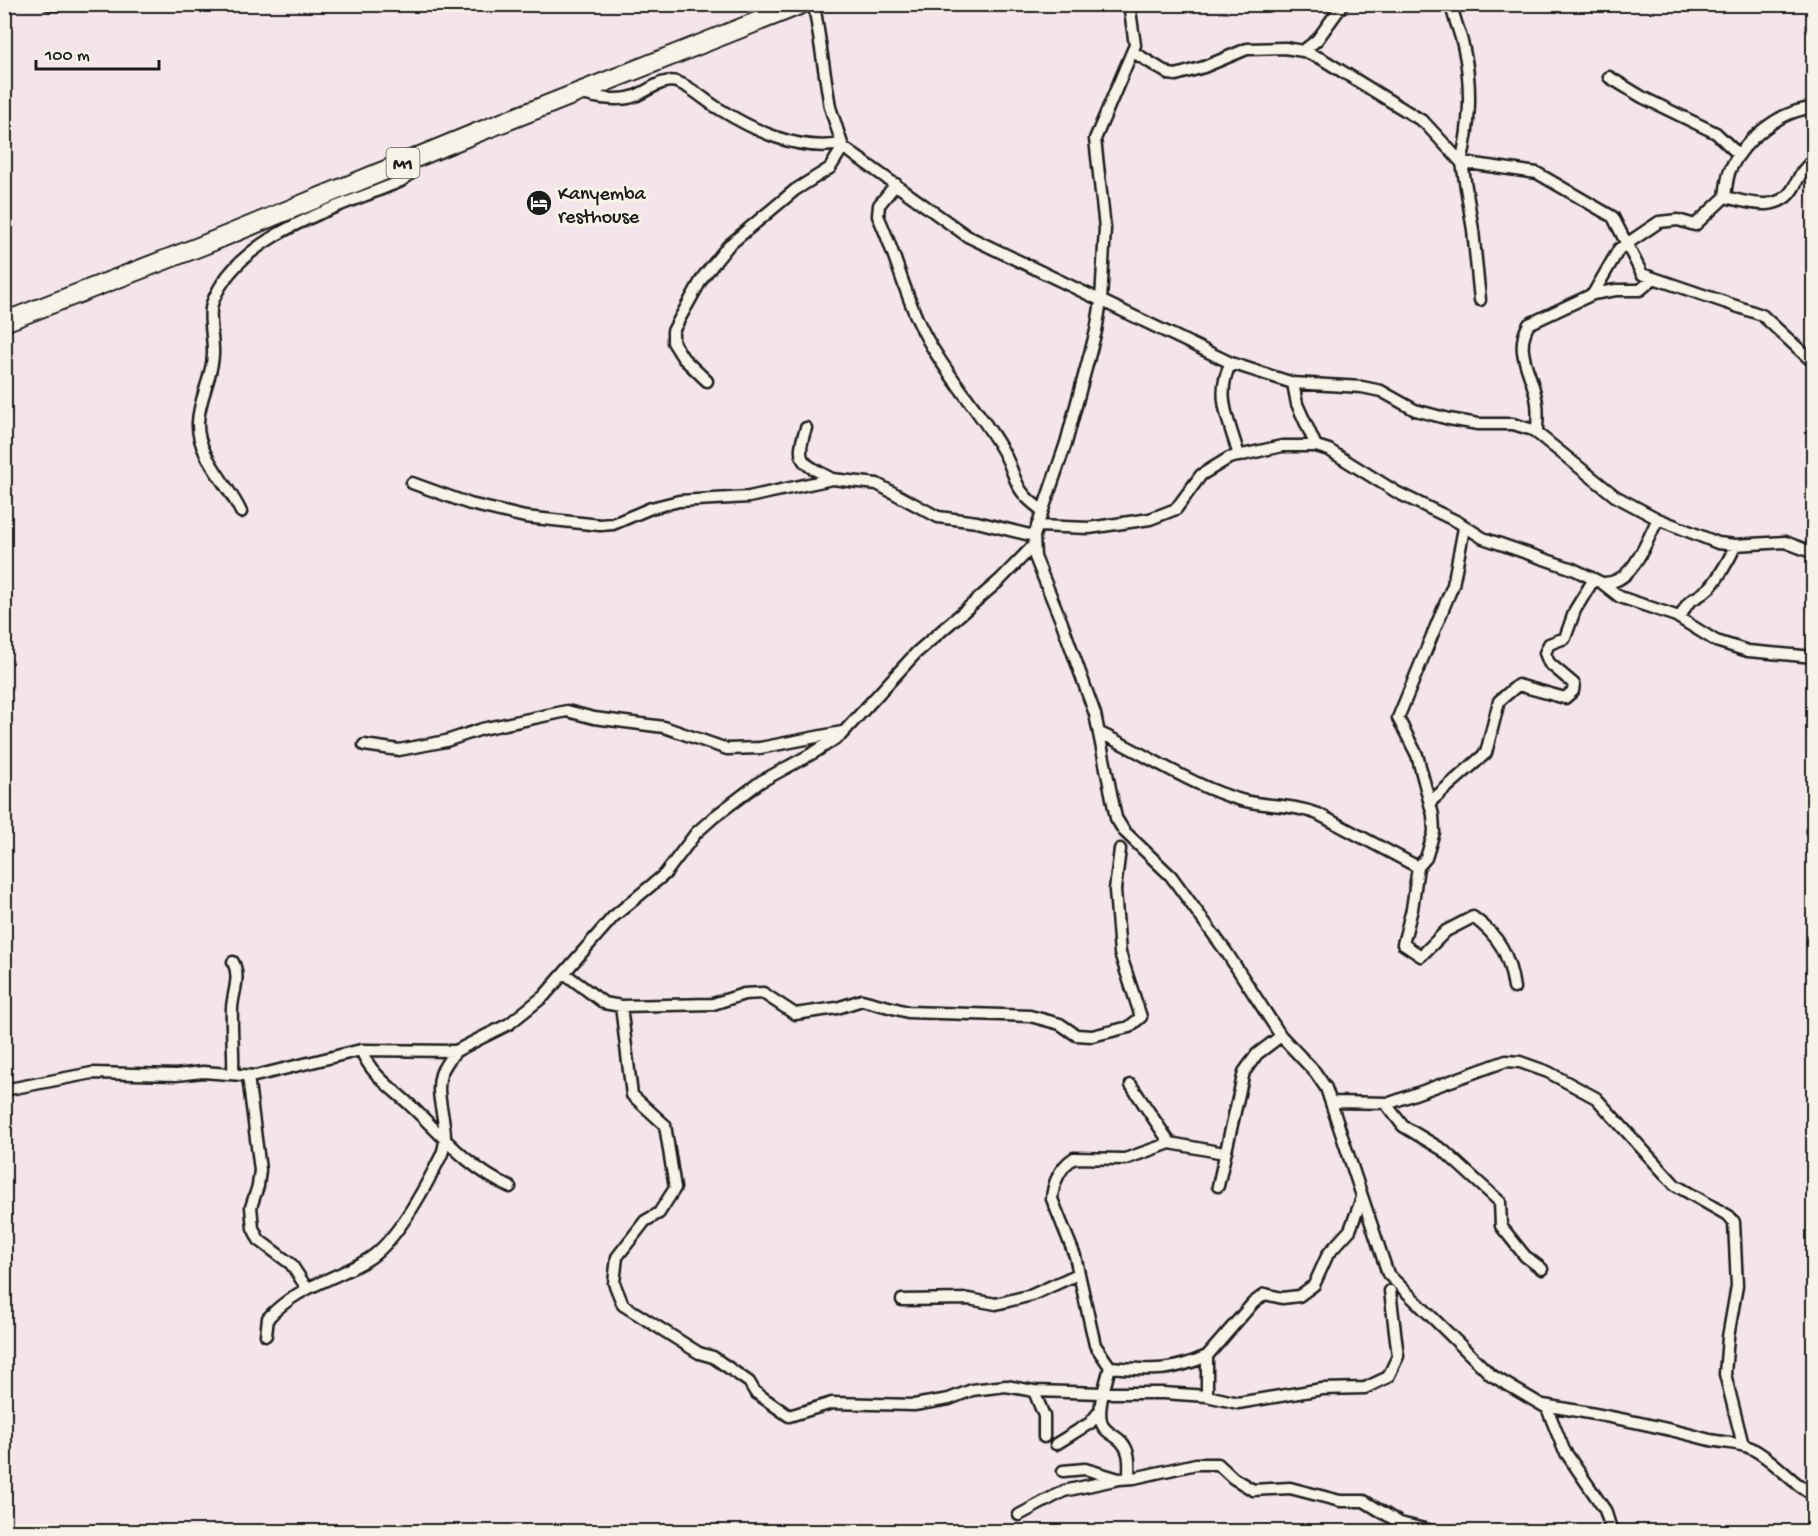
<svg xmlns="http://www.w3.org/2000/svg" width="1818" height="1536" font-family="'Gochi Hand',sans-serif">
  <style>
    .lines { fill: none; stroke-linecap: round; stroke-linejoin: round }
    .street-casing { stroke: #1c1c1c; stroke-width: 15 }
    .highway-casing { stroke: #1c1c1c; stroke-width: 22 }
    .street { stroke: #f7f3e8; stroke-width: 10 }
    .highway { stroke: #f7f3e8; stroke-width: 18 }
    .labels { text-anchor: middle; stroke-width: 6; stroke-linejoin: round; paint-order: stroke }
    .shield { fill: #f7f3e8; stroke: #5e5c59; stroke-width: 1.5 }
    .shield-label { font-size: 18px; font-weight: bold; fill: #1c1c1c }
    .poi-label { font-size: 20px; fill: #1c1c1c; stroke: #f7f3e8; text-anchor: start }
  </style>
  <rect width="100%" height="100%" fill="#f4e5ea"/>
  <filter id="ink" filterUnits="userSpaceOnUse"><feTurbulence type="fractalNoise" baseFrequency=".0167" numOctaves="2"/><feDisplacementMap in="SourceGraphic" scale="12" xChannelSelector="R" yChannelSelector="G"/><feConvolveMatrix kernelMatrix="1 2 1 2 8 2 1 2 1" color-interpolation-filters="sRGB"/></filter>
  <g filter="url(#ink)">
    <g class="lines">
      <g class="street-casing">
        <path id="street" d="M49 4H83
          M814 4 830 107 843 147 967 236 1231 363 1293 383 1362 387 1381 391 1415 410 1449 419 1478 424H1513L1533 430 1615 496 1658 519 1718 543 1735 545 1785 542 1814 553
          M1129 4 1135 45 1095 139 1105 228 1101 301 1096 331 1066 443 1034 536 1035 557 1062 623 1095 714 1116 818 1124 831 1171 876 1227 953 1281 1036 1315 1072 1326 1088 1388 1274 1491 1375 1547 1408 1564 1450 1605 1510 1612 1532
          M1451 4C1454 20 1461 34 1464 50 1472 85 1470 128 1461 162
          M1303 51 1317 40 1343 4
          M1133 52 1169 74 1176 75 1204 67 1247 49 1285 48 1303 51 1322 59 1424 122 1461 162 1537 173 1613 217 1642 274 1762 315 1814 363
          M1609 77 1642 97 1716 133 1738 154
          M580 93C594 98 620 102 635 96 649 91 661 78 677 82 691 87 704 99 716 107 753 130 797 152 841 144
          M1462 163 1473 230 1480 300
          M896 184 879 205 878 216C894 250 903 288 919 323 940 368 975 404 1000 446 1018 474 1010 489 1042 510
          M1725 197C1726 188 1727 178 1730 170 1743 141 1781 109 1814 108
          M1593 294 1616 290H1640L1653 279
          M1231 363C1214 395 1230 423 1239 456
          M707 381 683 358 673 342V331L680 318 703 277 728 246 795 190 830 168 843 147
          M1293 383 1297 404 1316 446
          M806 428C794 463 803 463 832 479
          M1537 432C1537 421 1539 409 1536 398 1532 373 1513 351 1529 324L1593 294 1619 249 1659 222 1678 220 1695 225 1725 197C1749 203 1780 213 1794 187 1800 175 1803 168 1814 160
          M412 483 470 504 525 517 600 525 613 524 651 508 679 501 749 497 832 479 877 484 938 517 977 522 1034 536
          M241 512C228 483 196 455 198 422 199 399 212 378 213 355 214 339 207 315 213 301 241 232 339 208 401 181L409 175 413 159
          M1037 526 1089 528 1150 519 1176 509 1201 475 1229 458 1282 446H1316L1329 450 1398 493 1458 522 1483 538 1573 569 1602 583 1620 597 1676 616 1716 641 1748 651 1814 657
          M1464 528 1453 585 1398 718 1417 755 1433 815 1434 832 1426 858 1418 867 1412 909 1403 944 1421 956 1446 931 1473 917C1500 937 1509 954 1514 988
          M1602 583C1633 585 1645 543 1658 519
          M1680 618C1692 592 1692 604 1708 589 1715 584 1733 554 1735 545
          M1100 733C1146 754 1192 786 1241 800 1267 807 1293 804 1318 814L1418 867
          M364 745 399 750 446 741 482 729 567 711 594 718 664 727 727 749 760 748 842 732
          M1430 802 1486 753 1499 701 1518 685 1565 698 1573 691 1574 684 1549 663 1545 653 1549 644 1565 638 1575 610 1594 579
          M564 973 604 1003 621 1006 713 1004 744 994 763 993 795 1014 837 1008 862 1000 908 1012 1030 1016 1060 1024 1076 1035 1092 1036 1129 1027 1141 1017 1120 953 1115 890 1120 849
          M621 1006 632 1095 665 1125 675 1188 659 1213 645 1221 617 1257 614 1283 623 1305 699 1353 713 1357 749 1382 755 1392 789 1416 832 1403 914 1405 949 1399 972 1390 1006 1386 1034 1391 1103 1393 1110 1367
          M361 1050C371 1075 392 1088 410 1105 443 1136 468 1168 510 1187
          M233 1073C234 1051 231 1029 232 1008 233 992 241 977 233 962
          M248 1076 260 1170 258 1186 251 1207 253 1228 259 1240 291 1264 306 1287
          M1131 1085 1170 1143 1224 1153
          M4 1090 92 1073 176 1075 203 1072 255 1076 361 1050 456 1051 481 1038 509 1024 544 996 613 917 665 874 696 833 714 817 760 782 815 752 841 735 916 653 1000 580 1033 546
          M1332 1102 1390 1103 1506 1061 1520 1062 1548 1072 1596 1098 1675 1185 1729 1216 1734 1222 1737 1286 1728 1337 1725 1374 1743 1445
          M1386 1104 1403 1126 1443 1150 1500 1202 1501 1226 1525 1256 1542 1269
          M1170 1143 1125 1159 1074 1158C1060 1167 1053 1183 1052 1199L1075 1256 1095 1345 1110 1367C1151 1370 1168 1373 1207 1356
          M1218 1186 1244 1072 1257 1054 1281 1036
          M902 1300 969 1299 996 1304 1032 1295 1078 1274
          M266 1335 268 1318C300 1284 334 1281 370 1258 398 1239 426 1186 441 1156 453 1131 433 1100 441 1074 444 1066 450 1058 456 1051
          M1034 1391 1044 1416V1437
          M1207 1396V1356L1253 1303 1265 1294 1282 1298 1299 1296 1314 1285 1328 1254 1350 1230 1362 1198
          M1543 1405C1598 1414 1652 1424 1706 1439 1721 1443 1737 1442 1751 1448 1778 1462 1789 1482 1814 1495
          M1056 1444 1090 1423 1099 1412
          M1063 1471 1085 1469 1119 1479 1134 1478 1196 1464H1218L1233 1478 1253 1490 1290 1488 1340 1501H1364L1400 1523 1437 1532
          M1129 1478C1129 1471 1130 1461 1128 1454 1120 1425 1091 1444 1103 1393H1163L1207 1396 1238 1403 1322 1389 1365 1388 1388 1377 1398 1356 1390 1291
          M1019 1515 1064 1491 1119 1479"/>
      </g>
      <g class="highway-casing">
        <path id="highway" d="M4 322 201 246 476 133 802 4"/>
      </g>
      <use href="#street" class="street"/>
      <use href="#highway" class="highway"/>
    </g>
  </g>
  <defs>
    <g id="hotel-disc" transform="scale(1.35)"><circle r="9.5" fill="#1c1c1c" stroke="#f7f3e8"/><path d="M-6-4.5h1.5V1H6V5H4.5V3h-9V5H-6ZM-4 0a1.8 1.8 0 1 1 3.6 0ZM.5 0V-2.5h3Q6-2.5 6 0Z" fill="#fff"/></g>
  </defs>
  <g fill-rule="evenodd">
    <use href="#hotel-disc" x="539" y="203"/>
  </g>
  <g class="labels">
    <rect class="shield" x="386.5" y="148" width="33" height="30" rx="4.5"/>
    <g class="shield-label">
      <text x="403" y="169">M1</text>
    </g>
    <g class="poi-label">
      <text x="558" y="199">Kanyemba<tspan x="558" dy="23">resthouse</tspan></text>
    </g>
  </g>
  <rect width="1818" height="1536" fill="none" stroke="#f7f3e8" stroke-width="24"/>
  <rect x="12" y="12" width="1794" height="1512" fill="none" stroke="#1c1c1c" stroke-width="2" filter="url(#ink)"/>
  <path d="M36 60v9h123v-9" fill="none" stroke="#1c1c1c" stroke-width="3"/>
  <text x="45" y="60" font-size="18" fill="#1c1c1c" stroke="#f7f3e8" stroke-width="4.5" paint-order="stroke">100 m</text>
</svg>
